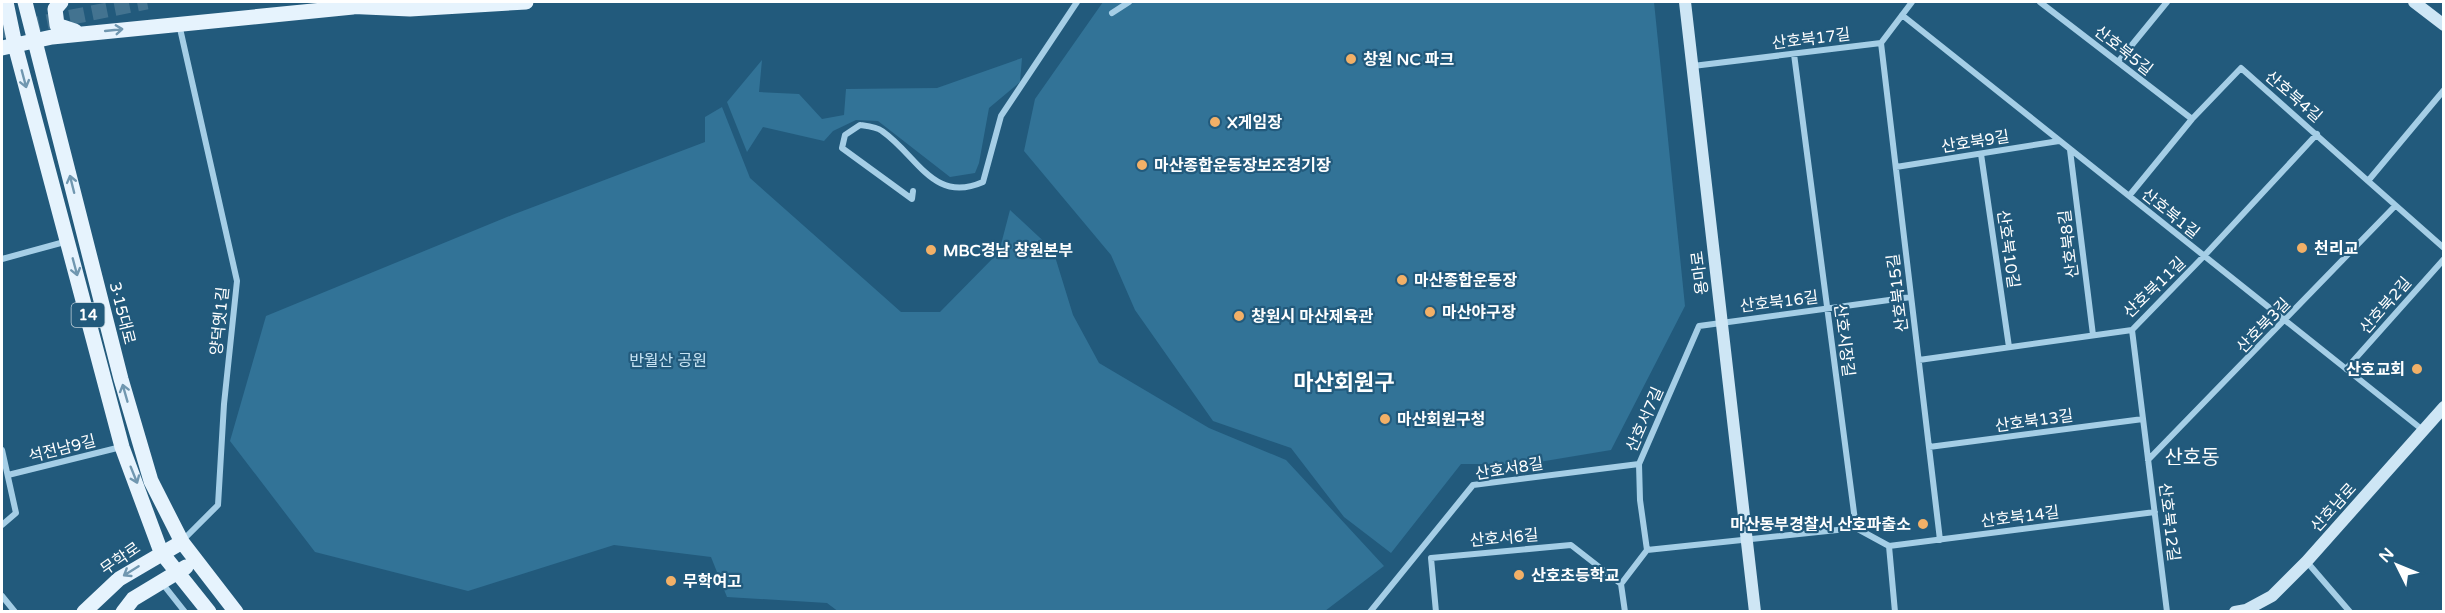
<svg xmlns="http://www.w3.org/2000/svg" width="2445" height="613" font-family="'Varela Round','Noto Sans KR',sans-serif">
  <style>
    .green { fill: #327397 }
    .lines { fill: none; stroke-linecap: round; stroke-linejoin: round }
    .primary-tunnel { stroke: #437390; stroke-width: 15; stroke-dasharray: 15 8; stroke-linecap: butt }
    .minor { stroke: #a5cee6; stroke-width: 6 }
    .secondary { stroke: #cee6f5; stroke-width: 12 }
    .primary { stroke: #e6f3fd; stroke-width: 15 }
    .oneway { stroke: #7097b0 }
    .poi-dot { fill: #f2b067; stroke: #225a7c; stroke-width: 2 }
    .labels { text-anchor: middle; stroke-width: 4.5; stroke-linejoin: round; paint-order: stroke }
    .shield { fill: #225a7c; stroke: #bdced8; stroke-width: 1.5 }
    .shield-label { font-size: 15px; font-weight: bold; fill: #fff }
    .street-label { font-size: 16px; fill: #fff; stroke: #225a7c }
    .poi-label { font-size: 16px; font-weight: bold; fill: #fff; stroke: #225a7c; text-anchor: start }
    .park-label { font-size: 16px; fill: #c8e4f4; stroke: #225a7c }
    .quarter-label { font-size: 20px; fill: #fff; stroke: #225a7c }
    .district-label { font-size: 22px; font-weight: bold; fill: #fff; stroke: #225a7c }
  </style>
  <rect width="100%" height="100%" fill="#225a7c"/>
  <path class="green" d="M1103 2H1654L1685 306 1611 450 1527 464H1461L1391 553 1344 517 1291 448 1213 421 1135 310 1111 255 1024 151 1035 99Z
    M1022 58 1020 82 989 108 979 163 975 173 950 177 878 121 856 120 833 131 824 141 763 127 747 152 727 102 762 60 759 92 799 94 822 119 844 115 846 89 937 88Z
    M722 107 750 178 901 312H940L999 252 1010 210 1053 250 1073 315 1099 363 1209 428 1286 460 1384 566 1325 611 839 612 827 603 727 597 711 557 614 545 468 591 315 552 230 441 266 316 512 215 705 142V117Z"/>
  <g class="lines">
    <path class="primary-tunnel" d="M2 31 147 2"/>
    <path class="minor" d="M2040 2 2192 119
      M1112 13 1129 2
      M1902 15 2424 431
      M179 24 237 281 224 404 218 505 182 541
      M1881 43 1940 540
      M1794 54 1856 528
      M2118 62 2167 2
      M1693 66 1881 43 1912 2
      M2070 150 2093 335
      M1981 154 2009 347
      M1896 167 2059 141
      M2368 181 2444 248
      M913 191 912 199 842 148 845 135 860 125C867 126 877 127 882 131 918 156 933 204 983 182L1001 116 1077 2
      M2129 196 2192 119 2241 68 2368 181 2444 90
      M2 259 68 241
      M2132 330 2167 612
      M1919 360 2132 330 2204 256 2317 134
      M2346 369 2444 259
      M1929 447 2143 419
      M2 450 16 513 2 525
      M2148 460 2395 206
      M8 475 121 447
      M1856 528 1889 546 1895 612
      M1889 546 2155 512
      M1647 550 1640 500 1639 464 1699 326 1911 297
      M2307 562 2350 612
      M162 583 185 612
      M2 596 15 612
      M1370 612 1473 485 1639 464
      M1436 612 1431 558 1571 545 1621 584
      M1625 612 1621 584 1647 550 1856 528"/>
    <path class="secondary" d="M1685 2 1755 612
      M2414 2 2444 25
      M2235 612 2246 610 2272 596 2307 561 2444 407"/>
    <path class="primary" d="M6 2 15 45 122 447 161 552 209 612
      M25 2 121 379 151 481 182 542 236 612
      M61 2 55 9 57 25 75 31
      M343 6 410 9 526 2
      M2 48 52 37 353 7
      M84 612 119 579 182 542
      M123 612 133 599 186 567"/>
  </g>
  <defs><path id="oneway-shaft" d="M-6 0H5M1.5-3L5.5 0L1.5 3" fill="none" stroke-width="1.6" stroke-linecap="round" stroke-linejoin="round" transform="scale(1.5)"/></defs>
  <g class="oneway">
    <use href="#oneway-shaft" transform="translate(114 30) rotate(-6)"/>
    <use href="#oneway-shaft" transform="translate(24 79) rotate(75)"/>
    <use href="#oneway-shaft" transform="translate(72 184) rotate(-104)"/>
    <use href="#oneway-shaft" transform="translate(75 267) rotate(75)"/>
    <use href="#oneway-shaft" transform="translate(125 393) rotate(-106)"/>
    <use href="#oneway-shaft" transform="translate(134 475) rotate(68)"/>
    <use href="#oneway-shaft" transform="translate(131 571) rotate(148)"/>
  </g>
  <g class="poi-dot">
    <circle cx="1351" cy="59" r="6"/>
    <circle cx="1215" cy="122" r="6"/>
    <circle cx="1142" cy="165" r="6"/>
    <circle cx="2302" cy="248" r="6"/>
    <circle cx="931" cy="250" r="6"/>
    <circle cx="1402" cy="280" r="6"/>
    <circle cx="1430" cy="312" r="6"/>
    <circle cx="1239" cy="316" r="6"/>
    <circle cx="2417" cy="369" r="6"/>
    <circle cx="1385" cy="419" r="6"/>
    <circle cx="1923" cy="524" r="6"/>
    <circle cx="1519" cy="575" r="6"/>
    <circle cx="671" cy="581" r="6"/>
  </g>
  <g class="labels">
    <rect class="shield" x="71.5" y="303" width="33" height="24" rx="4.5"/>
    <g class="shield-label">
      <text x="88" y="320">14</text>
    </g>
    <g class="street-label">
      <text transform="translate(1811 38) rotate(-7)" y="6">산호북17길</text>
      <text transform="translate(2124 50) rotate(38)" y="6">산호북5길</text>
      <text transform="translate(2294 96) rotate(41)" y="6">산호북4길</text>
      <text transform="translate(1975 141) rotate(-9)" y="6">산호북9길</text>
      <text transform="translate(2171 213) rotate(39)" y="6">산호북1길</text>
      <text transform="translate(2068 244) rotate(-97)" y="6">산호북8길</text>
      <text transform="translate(2009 249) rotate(82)" y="6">산호북10길</text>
      <text transform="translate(1699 273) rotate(-97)" y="6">용마로</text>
      <text transform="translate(2154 287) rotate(-44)" y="6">산호북11길</text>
      <text transform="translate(1897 293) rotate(-97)" y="6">산호북15길</text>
      <text transform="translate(1779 301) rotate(-7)" y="6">산호북16길</text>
      <text transform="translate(2385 305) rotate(-49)" y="6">산호북2길</text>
      <text transform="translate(123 313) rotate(76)" y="6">3·15대로</text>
      <text transform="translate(219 321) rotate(-84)" y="6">양덕옛1길</text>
      <text transform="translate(2263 325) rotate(-46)" y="6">산호북3길</text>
      <text transform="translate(1845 340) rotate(83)" y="6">산호시장길</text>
      <text transform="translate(1644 419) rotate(-66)" y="6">산호서7길</text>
      <text transform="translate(2034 420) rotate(-8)" y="6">산호북13길</text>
      <text transform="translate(62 448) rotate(-14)" y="6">석전남9길</text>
      <text transform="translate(1509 468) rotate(-9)" y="6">산호서8길</text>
      <text transform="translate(2333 507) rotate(-48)" y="6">산호남로</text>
      <text transform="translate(2020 516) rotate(-7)" y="6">산호북14길</text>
      <text transform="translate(2170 522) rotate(83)" y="6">산호북12길</text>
      <text transform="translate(1504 537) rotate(-5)" y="6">산호서6길</text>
      <text transform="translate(120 558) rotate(-35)" y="6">무학로</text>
    </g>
    <g class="poi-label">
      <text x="1363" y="65">창원 NC 파크</text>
      <text x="1227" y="128">X게임장</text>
      <text x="1154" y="171">마산종합운동장보조경기장</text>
      <text x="2314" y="254">천리교</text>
      <text x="943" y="256">MBC경남 창원본부</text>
      <text x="1414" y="286">마산종합운동장</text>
      <text x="1442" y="318">마산야구장</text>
      <text x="1251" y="322">창원시 마산제육관</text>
      <text x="2405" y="375" text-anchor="end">산호교회</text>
      <text x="1397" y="425">마산회원구청</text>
      <text x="1911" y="530" text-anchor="end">마산동부경찰서 산호파출소</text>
      <text x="1531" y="581">산호초등학교</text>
      <text x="683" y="587">무학여고</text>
    </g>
    <g class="park-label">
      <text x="668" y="366">반월산 공원</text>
    </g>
    <g class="quarter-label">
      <text x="2192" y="464">산호동</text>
    </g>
    <g class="district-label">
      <text x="1344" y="390">마산회원구</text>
    </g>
  </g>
  <rect width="2445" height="613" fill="none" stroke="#ffffff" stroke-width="6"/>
  <g transform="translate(2397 565) rotate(313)" stroke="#225a7c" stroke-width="4.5" paint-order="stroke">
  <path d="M0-4.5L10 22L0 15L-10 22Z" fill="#ffffff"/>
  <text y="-9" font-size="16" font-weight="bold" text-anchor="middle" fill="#ffffff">N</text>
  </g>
</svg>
